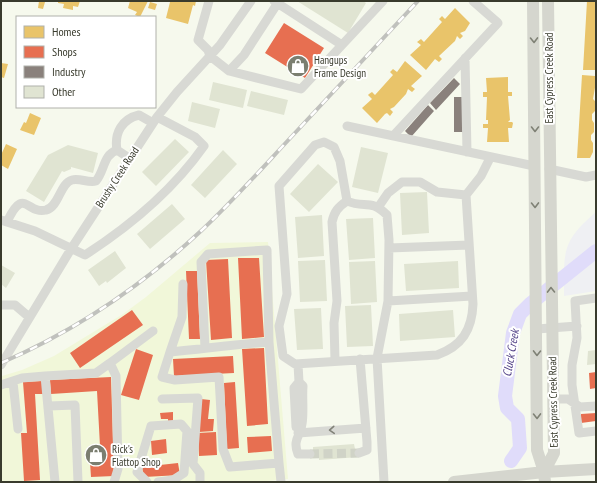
<svg xmlns="http://www.w3.org/2000/svg" width="597" height="483" font-family="'PT Sans Narrow',sans-serif">
  <style>
    .built { fill: #f1f7d9 }
    .green { fill: #eff0f3 }
    .homes { fill: #e9c46a }
    .shops { fill: #e76f51 }
    .industry { fill: #8a817c }
    .lines { fill: none; stroke-linecap: round; stroke-linejoin: round }
    .river { stroke: #e0dcfa; stroke-width: 14 }
    .building { fill: #e0e4d2 }
    .minor-tunnel { stroke: #d0d3c7; stroke-width: 9; stroke-dasharray: 9 4.5; stroke-linecap: butt }
    .minor { stroke: #d8d9d4; stroke-width: 9 }
    .major { stroke: #d5d6ce; stroke-width: 12 }
    .rail-casing { stroke: #c0c1bd; stroke-width: 4 }
    .rail { stroke: #fff; stroke-width: 2.5; stroke-dasharray: 8; stroke-linecap: butt }
    .oneway { stroke: #7f8175 }
    .oneway2 { stroke: #818278 }
    .labels { text-anchor: middle; stroke-width: 4; stroke-linejoin: round; paint-order: stroke }
    .poi-label { font-size: 11px; fill: #393b2d; stroke: #fff; text-anchor: start }
    .street-label { font-size: 11px; fill: #393b2d; stroke: #fff }
    .water-label { font-size: 12px; font-style: italic; fill: #524187; stroke: #fff }
  </style>
  <rect width="100%" height="100%" fill="#f6f9ed"/>
  <path class="built" d="M268 242 288 479 256 482H1L2 376 22 370 54 356 123 314 146 297 210 243Z"/>
  <path class="green" d="M596 212V291L564 296C564 252 561 242 596 212Z"/>
  <path class="homes" d="M39 1 45 2 43 9 38 8Z
    M58 1H80L78 7 73 6V10L63 8 64 4 58 3Z
    M130 1H148L140 17 135 15 137 12 128 8Z
    M167 1H196L195 6 193 5 188 24 166 18 170 2Z
    M587 1H596L595 70H583Z
    M150 2 157 4 155 10 148 8Z
    M455 8 470 23 465 31 460 33 463 36 460 39 457 36 455 41 439 56 442 59 439 62 435 59 426 70 410 55 421 45 417 42 421 39 424 42 442 22 439 19 442 16 445 19Z
    M405 61 422 76 411 86 415 89 412 92 408 89 406 94 394 107 390 109 393 112 390 116 387 113 385 114 377 123 362 108 372 99 368 95 369 94 372 92 375 95 393 75 390 72 393 69 397 72Z
    M1 63 8 64 4 78 1 77Z
    M582 75 595 76 596 82 593 99 596 102 595 111 592 114V120L594 123V132L591 135V140L593 143V152L590 158H577Z
    M508 77V92H512V96H508L510 120 508 122H512L513 123 512 128H508L509 142H487L488 128H483V124H488V120H486L487 97H483V92H487L486 78Z
    M30 113 41 118 34 135 20 130 24 122 26 123Z
    M6 144 17 149 8 169 1 165V155Z"/>
  <path class="shops" d="M284 23 324 48 305 78 265 53Z
    M238 258H259L264 337 242 339Z
    M228 259 232 338 211 340 206 260Z
    M186 271H197L200 339H189Z
    M132 310 143 325 80 368 70 353Z
    M264 348 268 424 247 426 242 349Z
    M136 349 153 355 139 400 121 395Z
    M233 356 234 373 174 376 173 359Z
    M596 372V388L590 389 589 373Z
    M111 377 114 476 91 477 89 447 100 446 97 391 51 394 50 380Z
    M44 381V394H35L40 480 24 481 21 433H27L23 382Z
    M235 382 239 448 227 449 224 383Z
    M201 399 210 400 208 419H214L213 431 199 432Z
    M173 412V421H168V419H161L160 413Z
    M596 413V421L581 423V414Z
    M216 432 217 455 199 456 198 433Z
    M271 436 272 451 248 453 247 437Z
    M166 439 167 453 152 455 151 441Z
    M178 463 180 475 144 477 142 467Z"/>
  <path class="industry" d="M454 78 460 84 436 110 430 103Z
    M454 97H462L463 132H454Z
    M428 105 434 111 411 137 405 131Z"/>
  <g class="lines">
    <path class="river" d="M511 461 520 448 518 419 507 408 505 396 513 333 520 314 530 304 596 251"/>
  </g>
  <path class="building" d="M297 1H363L366 3 348 33Z
    M213 82 247 90 243 108 209 100Z
    M251 91 288 100 284 115 247 106Z
    M192 102 220 109 215 128 188 121Z
    M175 139 189 152 156 186 142 172Z
    M68 145 98 153 93 173 71 167V169L64 172 62 171 44 202 26 191 48 155Z
    M361 147 388 153 378 193 352 187Z
    M223 150 237 164 205 198 191 185Z
    M318 164 338 182 309 212 290 194Z
    M427 192 429 233 402 235 400 193Z
    M172 204 185 219 150 249 137 234Z
    M322 215 324 256 298 258 295 217Z
    M373 218 375 258 349 260 346 219Z
    M115 251 126 268 107 283 106 281 99 286 88 270Z
    M325 260 327 301 300 302 298 261Z
    M375 261 377 302 351 304 349 262Z
    M458 261 459 288 406 291 404 264Z
    M1 265 15 273 6 288 1 284Z
    M371 305 373 346 347 347 345 306Z
    M321 308 323 349 297 350 294 309Z
    M453 310 455 337 400 341 399 314Z
    M596 350V364L587 365 588 351Z
    M354 444 355 449H358L359 457 319 460V457L310 458V451H313V447Z"/>
  <g class="lines">
    <path class="minor-tunnel" d="M310 454 359 453"/>
    <path class="minor" d="M209 1 198 40 208 50 210 56 229 71 301 89 383 1
      M274 1 342 45
      M465 58 467 152
      M229 71 244 55 279 1
      M347 126 534 166
      M393 136 498 23 473 1
      M117 150C114 133 122 119 139 115L153 123
      M549 169 586 177 596 175
      M466 195 481 176 490 158
      M347 201 340 161 334 147 324 142 315 145 279 186 287 294 279 326 283 356 295 364 437 355C462 346 472 330 473 304L466 195 437 192 420 182H402L388 193 379 206
      M1 220 35 231 85 255C130 226 173 190 204 146L195 137 157 117
      M7 222C24 185 27 215 46 210 59 207 60 183 72 180 80 178 88 183 96 181 105 170 103 155 117 150L129 158
      M389 248 469 245
      M596 298 575 301 577 338 572 365V385L579 433 596 431
      M388 301 472 296
      M1 305H15L29 317
      M537 329 577 326
      M269 342 279 463
      M205 348 201 262 208 254 267 250 269 342C236 344 203 349 170 352L162 377 175 380 219 377 223 449 230 467 279 463 281 482
      M170 352 182 317 183 284
      M335 360 334 323 337 301 332 222C334 212 338 207 347 201 365 209 370 198 387 215L389 240 388 301 377 358 384 482
      M110 363 153 331
      M298 364 299 382 294 388 296 427 300 429
      M1 365 71 249 157 117 177 92 220 45 251 1
      M45 376 96 373 110 363 116 376 118 469 114 482
      M13 382 18 429
      M299 382 303 386C302 398 304 412 302 424 301 436 292 439 298 454H310
      M1 385 22 378 45 376 55 482
      M162 399 198 398 193 464 200 473V482
      M553 399H568L580 407 596 406
      M49 406 75 405 78 482
      M298 433 366 428
      M359 453 367 450V442L360 359
      M147 482 137 472 151 426 181 424 187 431 184 473 173 480V482
      M158 482 173 480"/>
    <path class="major" d="M533 1 537 450 544 472 545 482
      M544 472 554 453 548 1
      M454 482 544 472 596 469"/>
    <g class="rail-casing">
      <path id="rail" d="M1 363C75 331 143 285 202 230 234 200 264 166 294 134 335 90 377 45 418 1"/>
    </g>
    <use href="#rail" class="rail"/>
  </g>
  <defs><path id="oneway-chevron" d="M-2-3.5L2.5 0L-2 3.5" fill="none" stroke-width="1.6" stroke-linecap="round" stroke-linejoin="round"/></defs>
  <g class="oneway">
    <use href="#oneway-chevron" transform="translate(534 40) rotate(89)"/>
    <use href="#oneway-chevron" transform="translate(535 129) rotate(90)"/>
    <use href="#oneway-chevron" transform="translate(535 205) rotate(89)"/>
    <use href="#oneway-chevron" transform="translate(551 290) rotate(-91)"/>
    <use href="#oneway-chevron" transform="translate(537 353) rotate(91)"/>
    <use href="#oneway-chevron" transform="translate(537 416) rotate(89)"/>
  </g>
  <use class="oneway2" href="#oneway-chevron" transform="translate(332 430) rotate(176)"/>
  <defs>
    <g id="shop-disc" transform="scale(1.15)"><circle r="9.5" fill="#7b7e70" stroke="#fff"/><path d="M-5-2.5h2.3a2.7 3.5 0 0 1 5.4 0H5L5.5 6h-11ZM-1.5-2.5h3a1.5 2.3 0 0 0-3 0Z" fill="#fff"/></g>
  </defs>
  <g fill-rule="evenodd">
    <use href="#shop-disc" x="298" y="66"/>
    <use href="#shop-disc" x="96" y="455"/>
  </g>
  <g class="labels">
    <g class="poi-label">
      <text x="314" y="64">Hangups<tspan x="314" dy="13">Frame Design</tspan></text>
      <text x="112" y="453">Rick's<tspan x="112" dy="13">Flattop Shop</tspan></text>
    </g>
    <g class="street-label">
      <text transform="translate(549 78) rotate(-90)" y="4">East Cypress Creek Road</text>
      <text transform="translate(117 177) rotate(-57)" y="4">Brushy Creek Road</text>
      <text transform="translate(553 402) rotate(-91)" y="4">East Cypress Creek Road</text>
    </g>
    <g class="water-label">
      <text transform="translate(511 353) rotate(-80)" y="4">Cluck Creek</text>
    </g>
  </g>
  <rect width="597" height="483" fill="none" stroke="#393b2d" stroke-width="4"/>
  <rect x="16" y="16" width="140" height="92" fill="#ffffff" stroke="#b0b1ab"/>
  <rect x="24" y="26" width="20" height="12" fill="#e9c46a" stroke="#b0b1ab"/>
  <text x="52" y="36" font-size="12" fill="#393b2d">Homes</text>
  <rect x="24" y="46" width="20" height="12" fill="#e76f51" stroke="#b0b1ab"/>
  <text x="52" y="56" font-size="12" fill="#393b2d">Shops</text>
  <rect x="24" y="66" width="20" height="12" fill="#8a817c" stroke="#b0b1ab"/>
  <text x="52" y="76" font-size="12" fill="#393b2d">Industry</text>
  <rect x="24" y="86" width="20" height="12" fill="#e0e4d2" stroke="#b0b1ab"/>
  <text x="52" y="96" font-size="12" fill="#393b2d">Other</text>
</svg>
